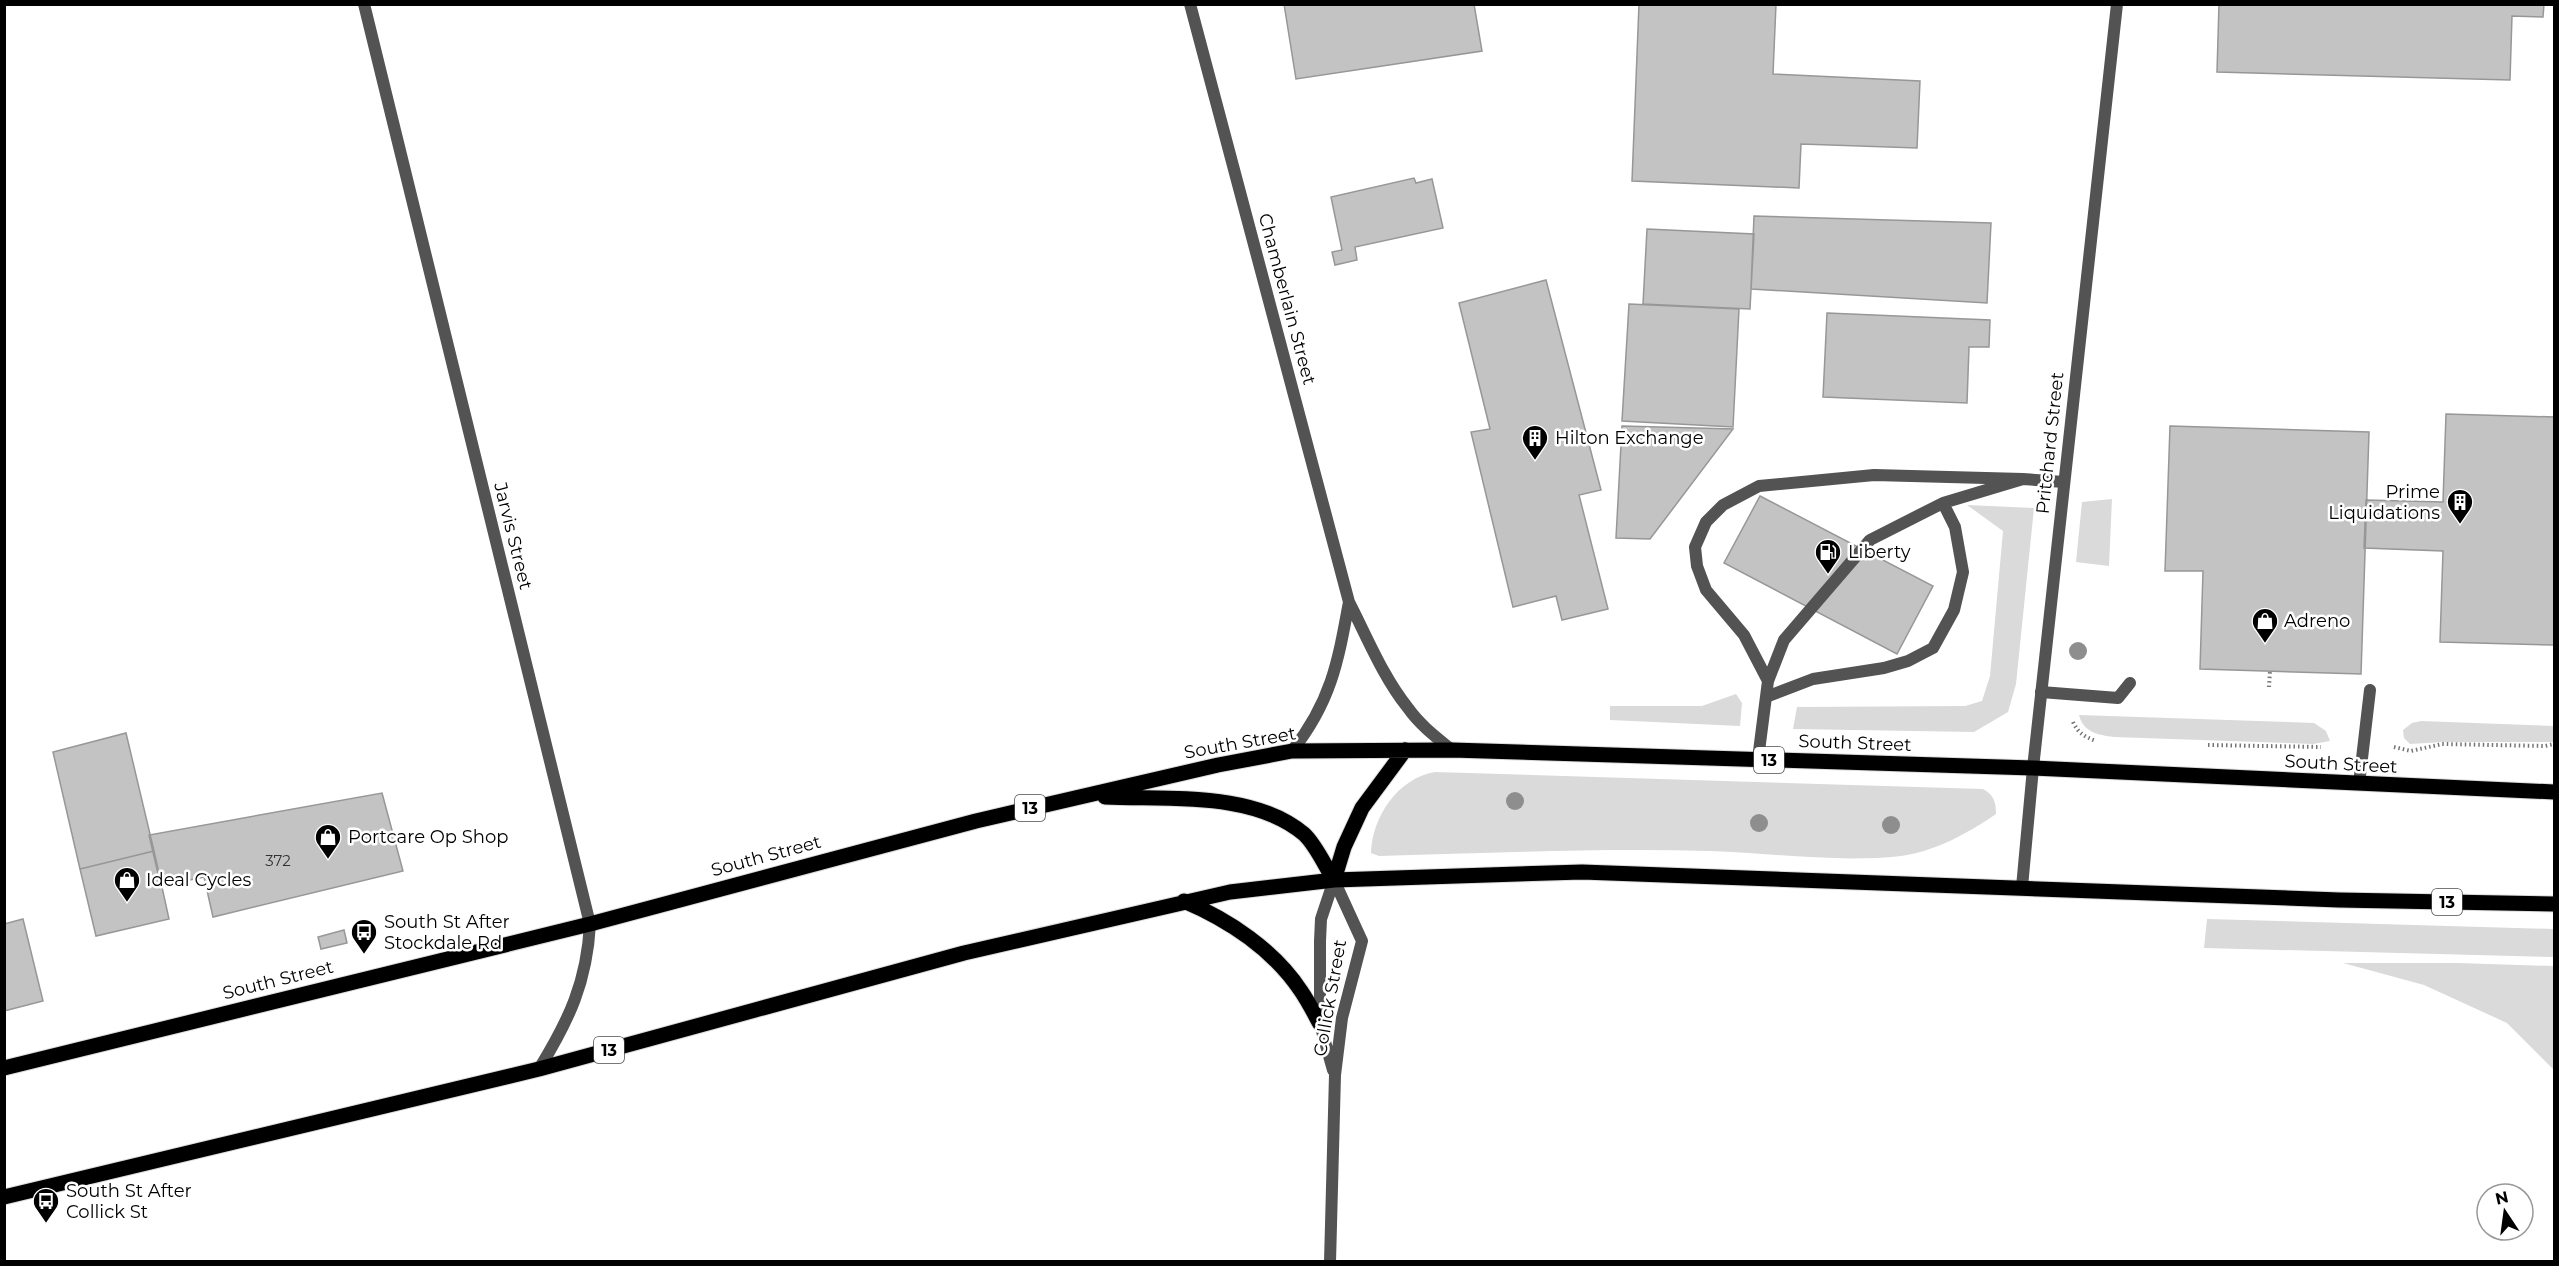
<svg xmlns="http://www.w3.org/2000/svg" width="2559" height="1266" font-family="Montserrat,sans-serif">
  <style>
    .green { fill: #dadada }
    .building { fill: #c3c3c3; stroke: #979797; stroke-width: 1.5 }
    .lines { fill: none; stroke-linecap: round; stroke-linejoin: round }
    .primary-casing { stroke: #dbdbdb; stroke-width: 17 }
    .path { stroke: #757575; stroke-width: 4; stroke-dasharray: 1.5 3; stroke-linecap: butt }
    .lane { stroke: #535353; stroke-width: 12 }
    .street { stroke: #535353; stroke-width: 12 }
    .primary { stroke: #000; stroke-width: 15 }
    .tree { fill: #8e8e8e }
    .labels { text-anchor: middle; stroke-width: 5; stroke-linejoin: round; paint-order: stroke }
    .number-label { font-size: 15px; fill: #313131 }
    .shield { fill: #fff; stroke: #4c4c4c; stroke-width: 1.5 }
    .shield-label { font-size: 16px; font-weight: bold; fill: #000 }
    .street-label { font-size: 18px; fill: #000; stroke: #fff }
    .poi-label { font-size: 18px; fill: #000; stroke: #fff; text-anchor: start }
  </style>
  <rect width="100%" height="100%" fill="#fff"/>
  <path class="green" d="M2112 499 2109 566 2076 562 2082 502Z
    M1967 505 2034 508 2016 684 2008 712 1974 732 1793 729 1797 707 1965 706 1982 701 1990 676 2003 531Z
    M1736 694 1742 703 1740 726 1610 720V706H1702Z
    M2079 715 2314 723 2326 731 2330 741 2313 744 2114 737C2098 735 2083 732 2079 715Z
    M2421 721 2554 726V742H2443L2410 744 2404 738 2403 730 2412 723Z
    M1435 772 1983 789C1994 795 1996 802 1996 814 1969 833 1933 852 1901 856 1838 863 1773 853 1710 851 1600 848 1490 853 1379 856L1371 853C1372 817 1398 778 1435 772Z
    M2207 919 2554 929V957L2204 948Z
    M2343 963H2458L2554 966V1070L2507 1023 2424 985Z"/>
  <path class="building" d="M1284 4H1474L1482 51 1296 79Z
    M1639 4H1776L1773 74 1920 81 1917 148 1801 144 1799 188 1632 181Z
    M2219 4H2544L2543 17 2512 16 2510 80 2217 72Z
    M1414 178 1416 183 1432 179 1443 228 1355 247 1357 260 1335 265 1332 252 1342 250 1331 197Z
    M1754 216 1991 223 1987 303 1751 289Z
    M1647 229 1754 234 1750 309 1643 304Z
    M1546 280 1601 490 1579 495 1608 609 1562 620 1556 596 1513 607 1471 432 1490 429 1459 303Z
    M1629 304 1739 309 1733 427 1622 421Z
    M1827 313 1990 320 1989 347H1969L1967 403 1823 397Z
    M2446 414 2554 417V645L2440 642 2443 551 2364 548 2366 500 2443 502Z
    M1622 426 1733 429 1650 539 1616 538Z
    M2170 426 2369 432 2361 674 2200 669 2203 571H2165Z
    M1760 496 1933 586 1897 654 1724 563Z
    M126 733 154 851 80 869 53 752Z
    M382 793 403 871 213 917 204 877 161 886 149 835Z
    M154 851 169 919 96 936 80 869Z
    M23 919 43 1001 4 1011V924Z
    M344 930 347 943 321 949 318 937Z"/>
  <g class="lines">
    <g class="primary-casing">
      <path id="primary" d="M1105 797C1169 800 1253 791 1304 834 1316 845 1325 866 1334 880
        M1334 880 1344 847 1362 808 1405 750
        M1184 901C1229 920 1274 950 1301 991 1308 1001 1314 1013 1320 1024
        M4 1068 590 924 976 821 1218 765 1292 751 1452 750 2033 768 2554 792
        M4 1197 539 1069 964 953 1230 892 1334 880 1582 872 2339 900 2554 904"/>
    </g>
    <path class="path" d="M2269 687 2270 671
      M2073 722C2078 733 2085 737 2096 741
      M2208 745 2321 747
      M2394 747 2411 751 2442 744 2545 746 2554 744"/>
    <path class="lane" d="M1768 681 1744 635 1706 590 1697 566 1695 547 1706 522 1723 505 1759 486 1874 475 2023 479
      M2041 692 2118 698 2130 683
      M1766 697 1813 679 1884 668 1908 661 1933 648 1954 610 1963 572 1955 527 1943 503
      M1758 759 1768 681 1784 640 1870 540 1943 503 2023 479 2064 482
      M2359 784 2370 690"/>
    <path class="street" d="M364 4 590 924C587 982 569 1020 539 1069
      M1190 4 1349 602C1367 637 1383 677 1408 708 1420 725 1436 737 1452 750
      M1292 751C1331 702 1338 662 1349 602
      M2022 887 2033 768 2117 4
      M1333 1070 1320 1024V941L1321 919 1334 880
      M1330 1262 1335 1075 1342 1018 1362 941 1334 880"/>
    <use href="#primary" class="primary"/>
  </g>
  <g class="tree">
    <circle cx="2078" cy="651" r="9"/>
    <circle cx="1515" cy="801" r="9"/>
    <circle cx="1759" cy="823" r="9"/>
    <circle cx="1891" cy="825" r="9"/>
  </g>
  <defs>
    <g id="building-pin" transform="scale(1.35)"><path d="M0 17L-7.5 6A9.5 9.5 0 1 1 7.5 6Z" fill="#000" stroke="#fff"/><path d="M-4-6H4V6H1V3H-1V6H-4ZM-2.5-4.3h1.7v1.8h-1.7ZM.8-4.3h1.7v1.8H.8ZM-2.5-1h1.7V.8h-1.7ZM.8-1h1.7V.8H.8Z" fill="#fff"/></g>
    <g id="fuel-pin" transform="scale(1.35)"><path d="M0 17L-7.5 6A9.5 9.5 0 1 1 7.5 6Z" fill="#000" stroke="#fff"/><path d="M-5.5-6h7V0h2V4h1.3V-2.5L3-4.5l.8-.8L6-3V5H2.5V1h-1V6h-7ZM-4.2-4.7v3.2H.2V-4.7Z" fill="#fff"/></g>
    <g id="shop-pin" transform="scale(1.35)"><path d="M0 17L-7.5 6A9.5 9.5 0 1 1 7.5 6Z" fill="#000" stroke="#fff"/><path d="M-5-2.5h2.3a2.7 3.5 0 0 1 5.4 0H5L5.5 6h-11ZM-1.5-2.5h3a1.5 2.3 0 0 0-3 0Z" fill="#fff"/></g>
    <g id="bus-pin" transform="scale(1.35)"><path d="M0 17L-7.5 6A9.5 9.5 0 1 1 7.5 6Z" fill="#000" stroke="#fff"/><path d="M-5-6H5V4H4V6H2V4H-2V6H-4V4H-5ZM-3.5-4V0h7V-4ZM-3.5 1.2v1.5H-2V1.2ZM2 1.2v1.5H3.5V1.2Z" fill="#fff"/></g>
  </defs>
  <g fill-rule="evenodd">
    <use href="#building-pin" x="1535" y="438"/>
    <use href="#building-pin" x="2460" y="502"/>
    <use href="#fuel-pin" x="1828" y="552"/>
    <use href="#shop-pin" x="2265" y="621"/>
    <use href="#shop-pin" x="328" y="837"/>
    <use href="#shop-pin" x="127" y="880"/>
    <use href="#bus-pin" x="364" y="932"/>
    <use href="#bus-pin" x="46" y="1201"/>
  </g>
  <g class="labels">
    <g class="number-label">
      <text x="278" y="866">372</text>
    </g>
    <g class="shield">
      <rect x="1754" y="747" width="30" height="26" rx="4.5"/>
      <rect x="1015" y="795" width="30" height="26" rx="4.5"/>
      <rect x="2432" y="889" width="30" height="26" rx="4.5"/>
      <rect x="594" y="1037" width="30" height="26" rx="4.5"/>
    </g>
    <g class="shield-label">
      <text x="1769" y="766">13</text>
      <text x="1030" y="814">13</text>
      <text x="2447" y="908">13</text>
      <text x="609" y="1056">13</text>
    </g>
    <g class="street-label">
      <text transform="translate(1287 299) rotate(75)" y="6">Chamberlain Street</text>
      <text transform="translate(2050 443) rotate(-84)" y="6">Pritchard Street</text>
      <text transform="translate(513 536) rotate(76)" y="6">Jarvis Street</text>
      <text transform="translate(1240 743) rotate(-10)" y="6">South Street</text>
      <text transform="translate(1855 743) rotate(2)" y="6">South Street</text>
      <text transform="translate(2341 764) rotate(3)" y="6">South Street</text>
      <text transform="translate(766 856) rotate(-15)" y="6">South Street</text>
      <text transform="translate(278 980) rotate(-14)" y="6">South Street</text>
      <text transform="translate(1330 998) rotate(-80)" y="6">Collick Street</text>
    </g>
    <g class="poi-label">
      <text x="1555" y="444">Hilton Exchange</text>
      <text x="2440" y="498" text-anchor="end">Prime<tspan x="2440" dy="21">Liquidations</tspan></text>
      <text x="1848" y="558">Liberty</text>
      <text x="2284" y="627">Adreno</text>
      <text x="348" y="843">Portcare Op Shop</text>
      <text x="146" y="886">Ideal Cycles</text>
      <text x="384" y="928">South St After<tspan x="384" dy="21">Stockdale Rd</tspan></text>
      <text x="66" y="1197">South St After<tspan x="66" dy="21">Collick St</tspan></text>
    </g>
  </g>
  <rect width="2559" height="1266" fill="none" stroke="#000000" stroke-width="12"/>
  <g transform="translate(2505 1212) rotate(347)"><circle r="28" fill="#ffffff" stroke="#999999" stroke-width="1.5"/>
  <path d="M0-4.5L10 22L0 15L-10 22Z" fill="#000000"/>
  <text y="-9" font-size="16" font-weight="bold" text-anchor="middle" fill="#000000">N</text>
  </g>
</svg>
